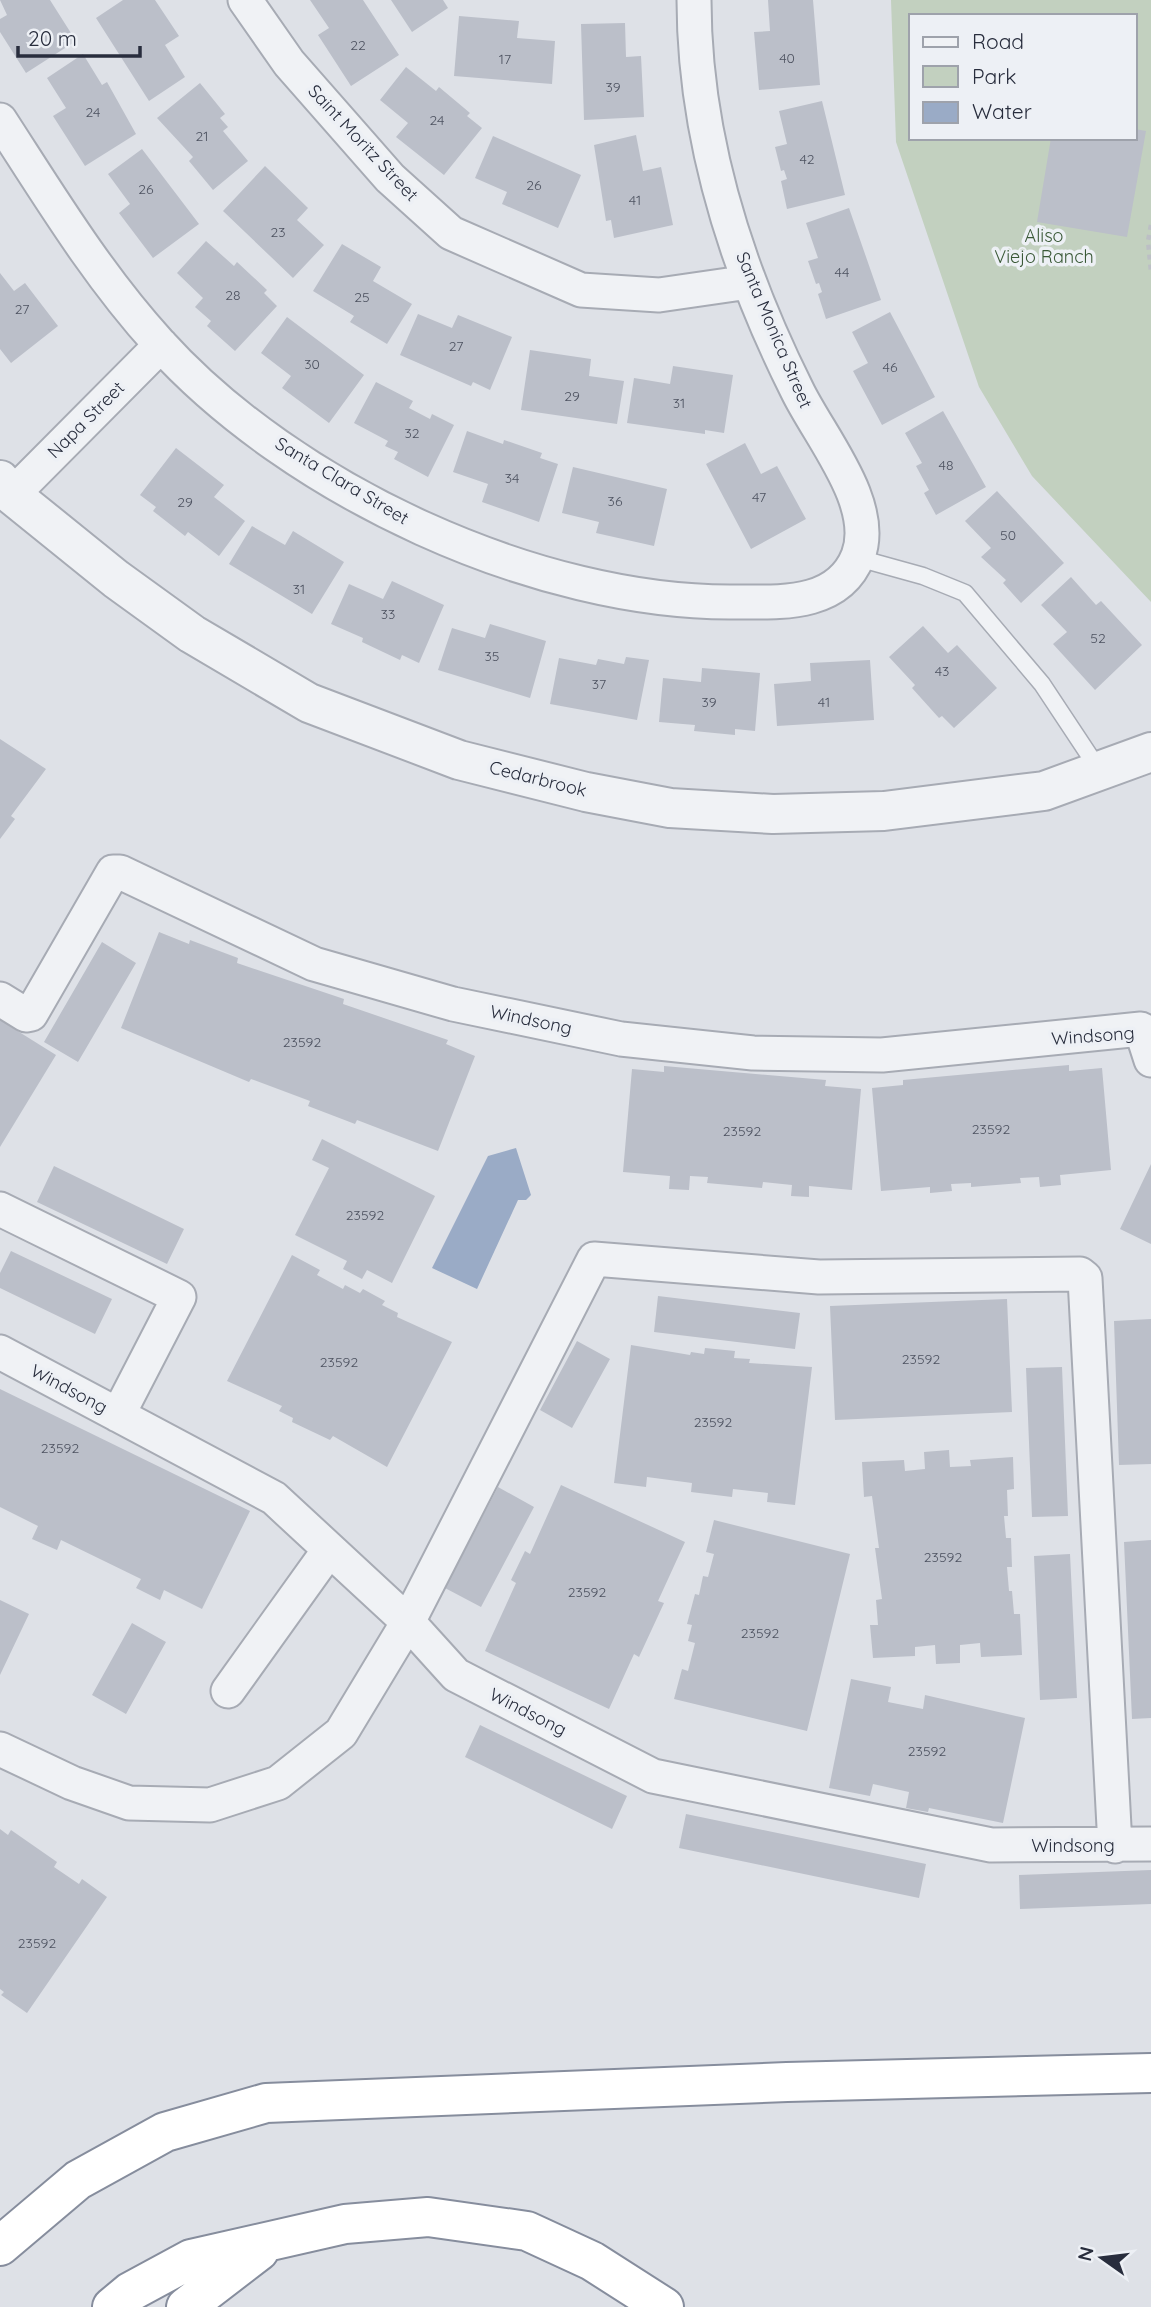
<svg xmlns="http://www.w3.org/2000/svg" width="1151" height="2307" font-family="Quicksand,sans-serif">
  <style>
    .green { fill: #c2d0bf; fill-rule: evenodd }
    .water { fill: #9aabc6 }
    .building { fill: #bbbfc9 }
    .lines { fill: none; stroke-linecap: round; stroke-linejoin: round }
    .service-casing { stroke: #a7abb4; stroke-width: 19 }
    .minor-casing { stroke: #a7abb4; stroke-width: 37 }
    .tertiary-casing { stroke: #a7abb4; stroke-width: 42 }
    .motorway-casing { stroke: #868d9d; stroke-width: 42 }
    .path { stroke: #bcbfc5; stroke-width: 4.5; stroke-dasharray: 5 5; stroke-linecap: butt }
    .service { stroke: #f0f2f5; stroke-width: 16 }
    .minor { stroke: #f0f2f5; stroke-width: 33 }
    .tertiary { stroke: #f0f2f5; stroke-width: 38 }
    .motorway { stroke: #fff; stroke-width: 38 }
    .labels { text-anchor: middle; stroke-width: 7; stroke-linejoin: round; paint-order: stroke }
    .number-label { font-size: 14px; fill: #4d5260 }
    .street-label { font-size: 18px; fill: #282d3d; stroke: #edf0f5 }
    .park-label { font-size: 18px; fill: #395836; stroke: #edf0f5 }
  </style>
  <rect width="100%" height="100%" fill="#dee1e7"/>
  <path class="green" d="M891 0H1151V602L1032 476 979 387 896 142ZM911 16H1135V138H911Z"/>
  <path class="water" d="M516 1148 531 1195 526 1200H518L477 1289 432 1268 488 1156Z"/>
  <path class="building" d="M0 0H50L76 41 26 73 0 32V19L7 15Z
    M123 0H155L179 36 165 45 185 77 149 101 96 18Z
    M310 0H363L399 55 351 86 318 35 329 28Z
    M391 0H443L448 8 412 32Z
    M768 0H813L820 85 759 90 754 32 770 31Z
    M459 16 519 21 517 38 555 41 552 84 454 76Z
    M625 23 626 57 641 56 644 117 584 120 581 24Z
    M83 54 102 85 107 82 136 134 85 166 53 116 66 108 47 78Z
    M406 67 436 91 439 87 470 113 467 116 482 128 444 175 396 137 408 123 380 100Z
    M200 83 225 114 220 118 228 127 223 131 248 161 213 190 189 161 193 157 157 118Z
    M822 101 845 195 787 209 781 181 787 179 784 170 781 171 775 147 787 144 779 111Z
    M1135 129 1146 131 1127 237 1037 222 1051 138H1135Z
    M636 135 643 171 661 167 673 225 614 238 611 220 606 221 594 145Z
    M493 136 581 175 558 228 502 204 507 192 475 178Z
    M142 149 199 224 153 258 119 213 130 204 108 174Z
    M265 166 308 208 297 220 324 245 293 278 223 211Z
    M849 208 881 300 826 319 818 294 822 292 819 283 816 284 808 261 818 258 806 223Z
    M206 241 234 266 237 262 267 290 264 293 277 306 235 351 207 326 211 321 195 307 203 298 177 273Z
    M342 244 381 267 373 281 412 304 387 344 350 322 354 316 313 291Z
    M0 273 14 291 25 283 58 326 11 363 0 349Z
    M890 312 935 397 882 425 853 371 868 363 852 332Z
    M418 314 452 328 458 315 512 337 490 390 473 382 471 386 400 355Z
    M287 317 364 375 329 423 282 388 291 376 261 353Z
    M530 350 591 359 589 376 624 381 617 424 521 410Z
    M673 366 733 375 724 433 705 430V434L627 423 634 378 670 384Z
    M376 382 413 401 409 408 430 419 432 414 454 425 428 477 394 459 398 452 385 446 388 441 354 423Z
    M943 411 986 487 936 515 924 493 929 490 916 466 922 463 905 433Z
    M467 431 503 444 504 440 542 453 540 458 558 464 539 522 482 502 488 484 453 472Z
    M745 443 761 474 777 466 806 519 751 549 706 464Z
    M176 448 224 485 214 497 245 521 219 556 188 532 185 536 153 511 156 507 140 495Z
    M573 467 667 489 654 546 596 533 599 522 562 513Z
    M997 491 1064 563 1021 603 1003 583 1006 580 981 557 991 548 965 521Z
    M252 526 285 545 293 531 344 562 312 614 229 564Z
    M1071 577 1096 605 1101 601 1142 645 1095 690 1053 644 1067 632 1041 605Z
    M392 581 444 605 419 663 402 655 400 660 362 642 363 638 331 624 349 584 383 599Z
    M490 624 546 641 530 698 438 670 452 628 485 638Z
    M923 626 948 653 957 645 997 688 954 728 942 716 939 718 912 688 915 685 889 657Z
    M626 657 649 660 637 720 550 704 559 658 596 665 598 659 624 664Z
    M870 660 874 720 777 726 774 684 811 681 810 663Z
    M702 668 760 673 755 731 735 729V735L694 731 695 725 659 722 663 678 701 682Z
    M0 739 46 769 11 816 15 819 0 839Z
    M159 932 189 944 190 940 238 958 237 963 344 999 343 1004 448 1040 446 1044 475 1056 438 1151 357 1120 355 1124 308 1106 310 1101 251 1079 249 1082 121 1028Z
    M102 942 136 963 78 1062 44 1042Z
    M0 1020 56 1055 0 1147Z
    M1069 1065V1071L1102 1068 1111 1170 1060 1175 1061 1185 1040 1187 1039 1177 1020 1178 1021 1183 971 1187V1183L951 1184 952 1191 930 1193V1187L881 1191 872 1088 903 1085V1080Z
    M664 1066 826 1080 825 1086 861 1089 852 1190 809 1186V1197L791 1196 792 1185 763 1182 762 1188 707 1183 708 1177 690 1176 689 1190 669 1189 670 1176 623 1172 632 1069 664 1072Z
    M322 1139 435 1196 392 1283 367 1270 362 1279 343 1269 347 1261 295 1235 329 1168 312 1160Z
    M1151 1164V1244L1120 1229Z
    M54 1166 184 1229 167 1264 37 1202Z
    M11 1251 112 1299 95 1334 0 1288V1273Z
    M292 1255 320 1270 317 1275 343 1289 345 1285 360 1293 363 1289 385 1301 382 1305 398 1313 397 1317 452 1342 387 1467 333 1436 330 1440 292 1422 293 1418 279 1411 282 1406 227 1381Z
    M658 1296 800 1313 795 1349 654 1332Z
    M1007 1299 1012 1412 835 1420 830 1306Z
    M1151 1319V1464L1119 1465 1114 1321Z
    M577 1341 610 1359 572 1428 540 1410Z
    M631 1345 690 1355 691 1352 704 1354 705 1348 735 1351 734 1358 750 1359 749 1363 812 1367 795 1505 767 1502 768 1493 733 1489 732 1497 691 1492 692 1483 647 1477 646 1487 614 1483Z
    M1062 1367 1068 1516 1032 1517 1026 1368Z
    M0 1389 250 1511 202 1609 164 1590 160 1600 136 1588 141 1579 61 1540 57 1550 32 1539 38 1526 0 1507Z
    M949 1450 950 1467 971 1466 970 1460 1013 1457 1014 1489 1007 1490 1008 1516H1004L1006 1538H1011L1012 1567H1007L1009 1591H1012L1014 1614H1020L1022 1655 981 1657 980 1643 960 1645V1663L936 1664 935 1645 915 1647V1656L873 1658 870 1625H878L876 1600 882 1599 875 1548H879L872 1496 864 1497 862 1462 904 1460 905 1471 925 1469 924 1452Z
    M561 1485 685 1542 658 1601 664 1603 639 1657 634 1654 609 1709 485 1651 516 1583 511 1580 525 1551 530 1554Z
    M498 1487 534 1507 481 1607 445 1588Z
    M714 1520 850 1554 807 1731 674 1699 682 1669 688 1671 695 1643 688 1641 692 1625 687 1624 695 1594 699 1595 703 1576 708 1577 714 1554 706 1552Z
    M1151 1540V1718L1132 1719 1124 1542Z
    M1070 1554 1077 1698 1040 1700 1034 1556Z
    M0 1600 29 1614 0 1675Z
    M132 1623 166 1642 126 1714 92 1695Z
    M851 1679 891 1687 888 1702 923 1709 925 1695 1025 1718 1003 1823 929 1808 928 1812 906 1808 909 1792 873 1784 870 1796 829 1788Z
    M480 1725 627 1796 612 1829 465 1757Z
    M686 1814 926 1864 919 1898 679 1848Z
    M0 1829 8 1835 11 1830 57 1862 54 1867 79 1884 82 1879 107 1897 27 2013 1 1995 4 1992 0 1989Z
    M1151 1870V1904L1020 1909 1019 1875Z"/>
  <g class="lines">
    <g class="service-casing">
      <path id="service" d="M858 558 923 576 965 593 1042 684 1099 770"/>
    </g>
    <g class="minor-casing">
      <path id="minor" d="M245 0 289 63 390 178 451 233 581 290 659 295 749 282
        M0 120C50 197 97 275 159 343 292 490 537 604 735 602 779 602 838 607 858 556 878 504 819 436 797 390 737 270 694 135 694 0
        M12 495 161 345
        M0 999 26 1015 31 1014 113 872H120L314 964 453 1004 621 1039 753 1053 882 1055 1141 1029 1151 1060
        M0 1209 179 1297 118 1415
        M0 1352 274 1498 408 1622 456 1675 653 1776 991 1845 1151 1844
        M228 1691 329 1550
        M0 1749 72 1783 129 1803 210 1805 278 1783 341 1733 408 1622 594 1259 819 1277 1080 1274 1085 1278 1115 1846"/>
    </g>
    <g class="tertiary-casing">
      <path id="tertiary" d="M0 480 12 495 116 579 192 634 309 703 459 760 586 792 670 808 773 814 884 811 1044 791 1151 752"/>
    </g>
    <g class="motorway-casing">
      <path id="motorway" d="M0 2246 78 2180 165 2132 266 2103 787 2082 1151 2073
        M112 2307 130 2292 191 2259 345 2224 428 2217 527 2231 592 2261 664 2307
        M186 2307 259 2251"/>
    </g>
    <path class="path" d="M1151 225 1148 241 1151 272"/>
    <use href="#service" class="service"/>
    <use href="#minor" class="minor"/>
    <use href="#tertiary" class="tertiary"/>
    <use href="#motorway" class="motorway"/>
  </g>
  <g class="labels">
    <g class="number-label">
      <text x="358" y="50">22</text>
      <text x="787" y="63">40</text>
      <text x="505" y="64">17</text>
      <text x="613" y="92">39</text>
      <text x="93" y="117">24</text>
      <text x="437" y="125">24</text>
      <text x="202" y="141">21</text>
      <text x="807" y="164">42</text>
      <text x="534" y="190">26</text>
      <text x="146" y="194">26</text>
      <text x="635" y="205">41</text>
      <text x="278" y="237">23</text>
      <text x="842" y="277">44</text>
      <text x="233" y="300">28</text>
      <text x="362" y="302">25</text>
      <text x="22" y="314">27</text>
      <text x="456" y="351">27</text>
      <text x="312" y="369">30</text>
      <text x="890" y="372">46</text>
      <text x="572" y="401">29</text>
      <text x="679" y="408">31</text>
      <text x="412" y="438">32</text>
      <text x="946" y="470">48</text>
      <text x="512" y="483">34</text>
      <text x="759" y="502">47</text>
      <text x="615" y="506">36</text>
      <text x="185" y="507">29</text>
      <text x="1008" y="540">50</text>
      <text x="299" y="594">31</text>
      <text x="388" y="619">33</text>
      <text x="1098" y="643">52</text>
      <text x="492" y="661">35</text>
      <text x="942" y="676">43</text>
      <text x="599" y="689">37</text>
      <text x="709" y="707">39</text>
      <text x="824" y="707">41</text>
      <text x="302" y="1047">23592</text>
      <text x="991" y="1134">23592</text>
      <text x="742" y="1136">23592</text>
      <text x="365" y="1220">23592</text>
      <text x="921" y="1364">23592</text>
      <text x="339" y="1367">23592</text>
      <text x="713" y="1427">23592</text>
      <text x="60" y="1453">23592</text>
      <text x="943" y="1562">23592</text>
      <text x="587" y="1597">23592</text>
      <text x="760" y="1638">23592</text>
      <text x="927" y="1756">23592</text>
      <text x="37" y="1948">23592</text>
    </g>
    <g class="street-label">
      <text transform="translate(363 143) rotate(47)" y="6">Saint Moritz Street</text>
      <text transform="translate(774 330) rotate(67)" y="6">Santa Monica Street</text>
      <text transform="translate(86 420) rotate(-45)" y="6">Napa Street</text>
      <text transform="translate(342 481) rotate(31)" y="6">Santa Clara Street</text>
      <text transform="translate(538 779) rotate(14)" y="6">Cedarbrook</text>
      <text transform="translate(531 1020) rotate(12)" y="6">Windsong</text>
      <text transform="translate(1093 1036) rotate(-4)" y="6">Windsong</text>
      <text transform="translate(69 1389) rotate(28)" y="6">Windsong</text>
      <text transform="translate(528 1712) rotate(27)" y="6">Windsong</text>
      <text x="1073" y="1852">Windsong</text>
    </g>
    <g class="park-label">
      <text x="1044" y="242">Aliso<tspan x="1044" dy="21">Viejo Ranch</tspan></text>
    </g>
  </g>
  <rect x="909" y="14" width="228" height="126" fill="#edf0f5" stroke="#9ea2ab" stroke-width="2"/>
  <rect x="923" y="37" width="35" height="10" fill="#f0f2f5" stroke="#9ea2ab" stroke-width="2"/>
  <text x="972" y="49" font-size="21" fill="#282d3d">Road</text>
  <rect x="923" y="66" width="35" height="21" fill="#c2d0bf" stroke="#9ea2ab" stroke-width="2"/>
  <text x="972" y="84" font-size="21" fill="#282d3d">Park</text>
  <rect x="923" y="102" width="35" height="21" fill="#9aabc6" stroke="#9ea2ab" stroke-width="2"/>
  <text x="972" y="119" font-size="21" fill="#282d3d">Water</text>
  <g transform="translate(1102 2258) rotate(284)" stroke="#edf0f5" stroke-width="5" paint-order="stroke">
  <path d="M0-5L12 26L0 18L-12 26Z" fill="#282d3d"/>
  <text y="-10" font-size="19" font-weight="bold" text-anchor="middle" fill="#282d3d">N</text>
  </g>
  <path d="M18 46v10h122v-10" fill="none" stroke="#282d3d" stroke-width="3.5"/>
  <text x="28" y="46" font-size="21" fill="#282d3d" stroke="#edf0f5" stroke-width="5" paint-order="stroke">20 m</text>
</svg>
